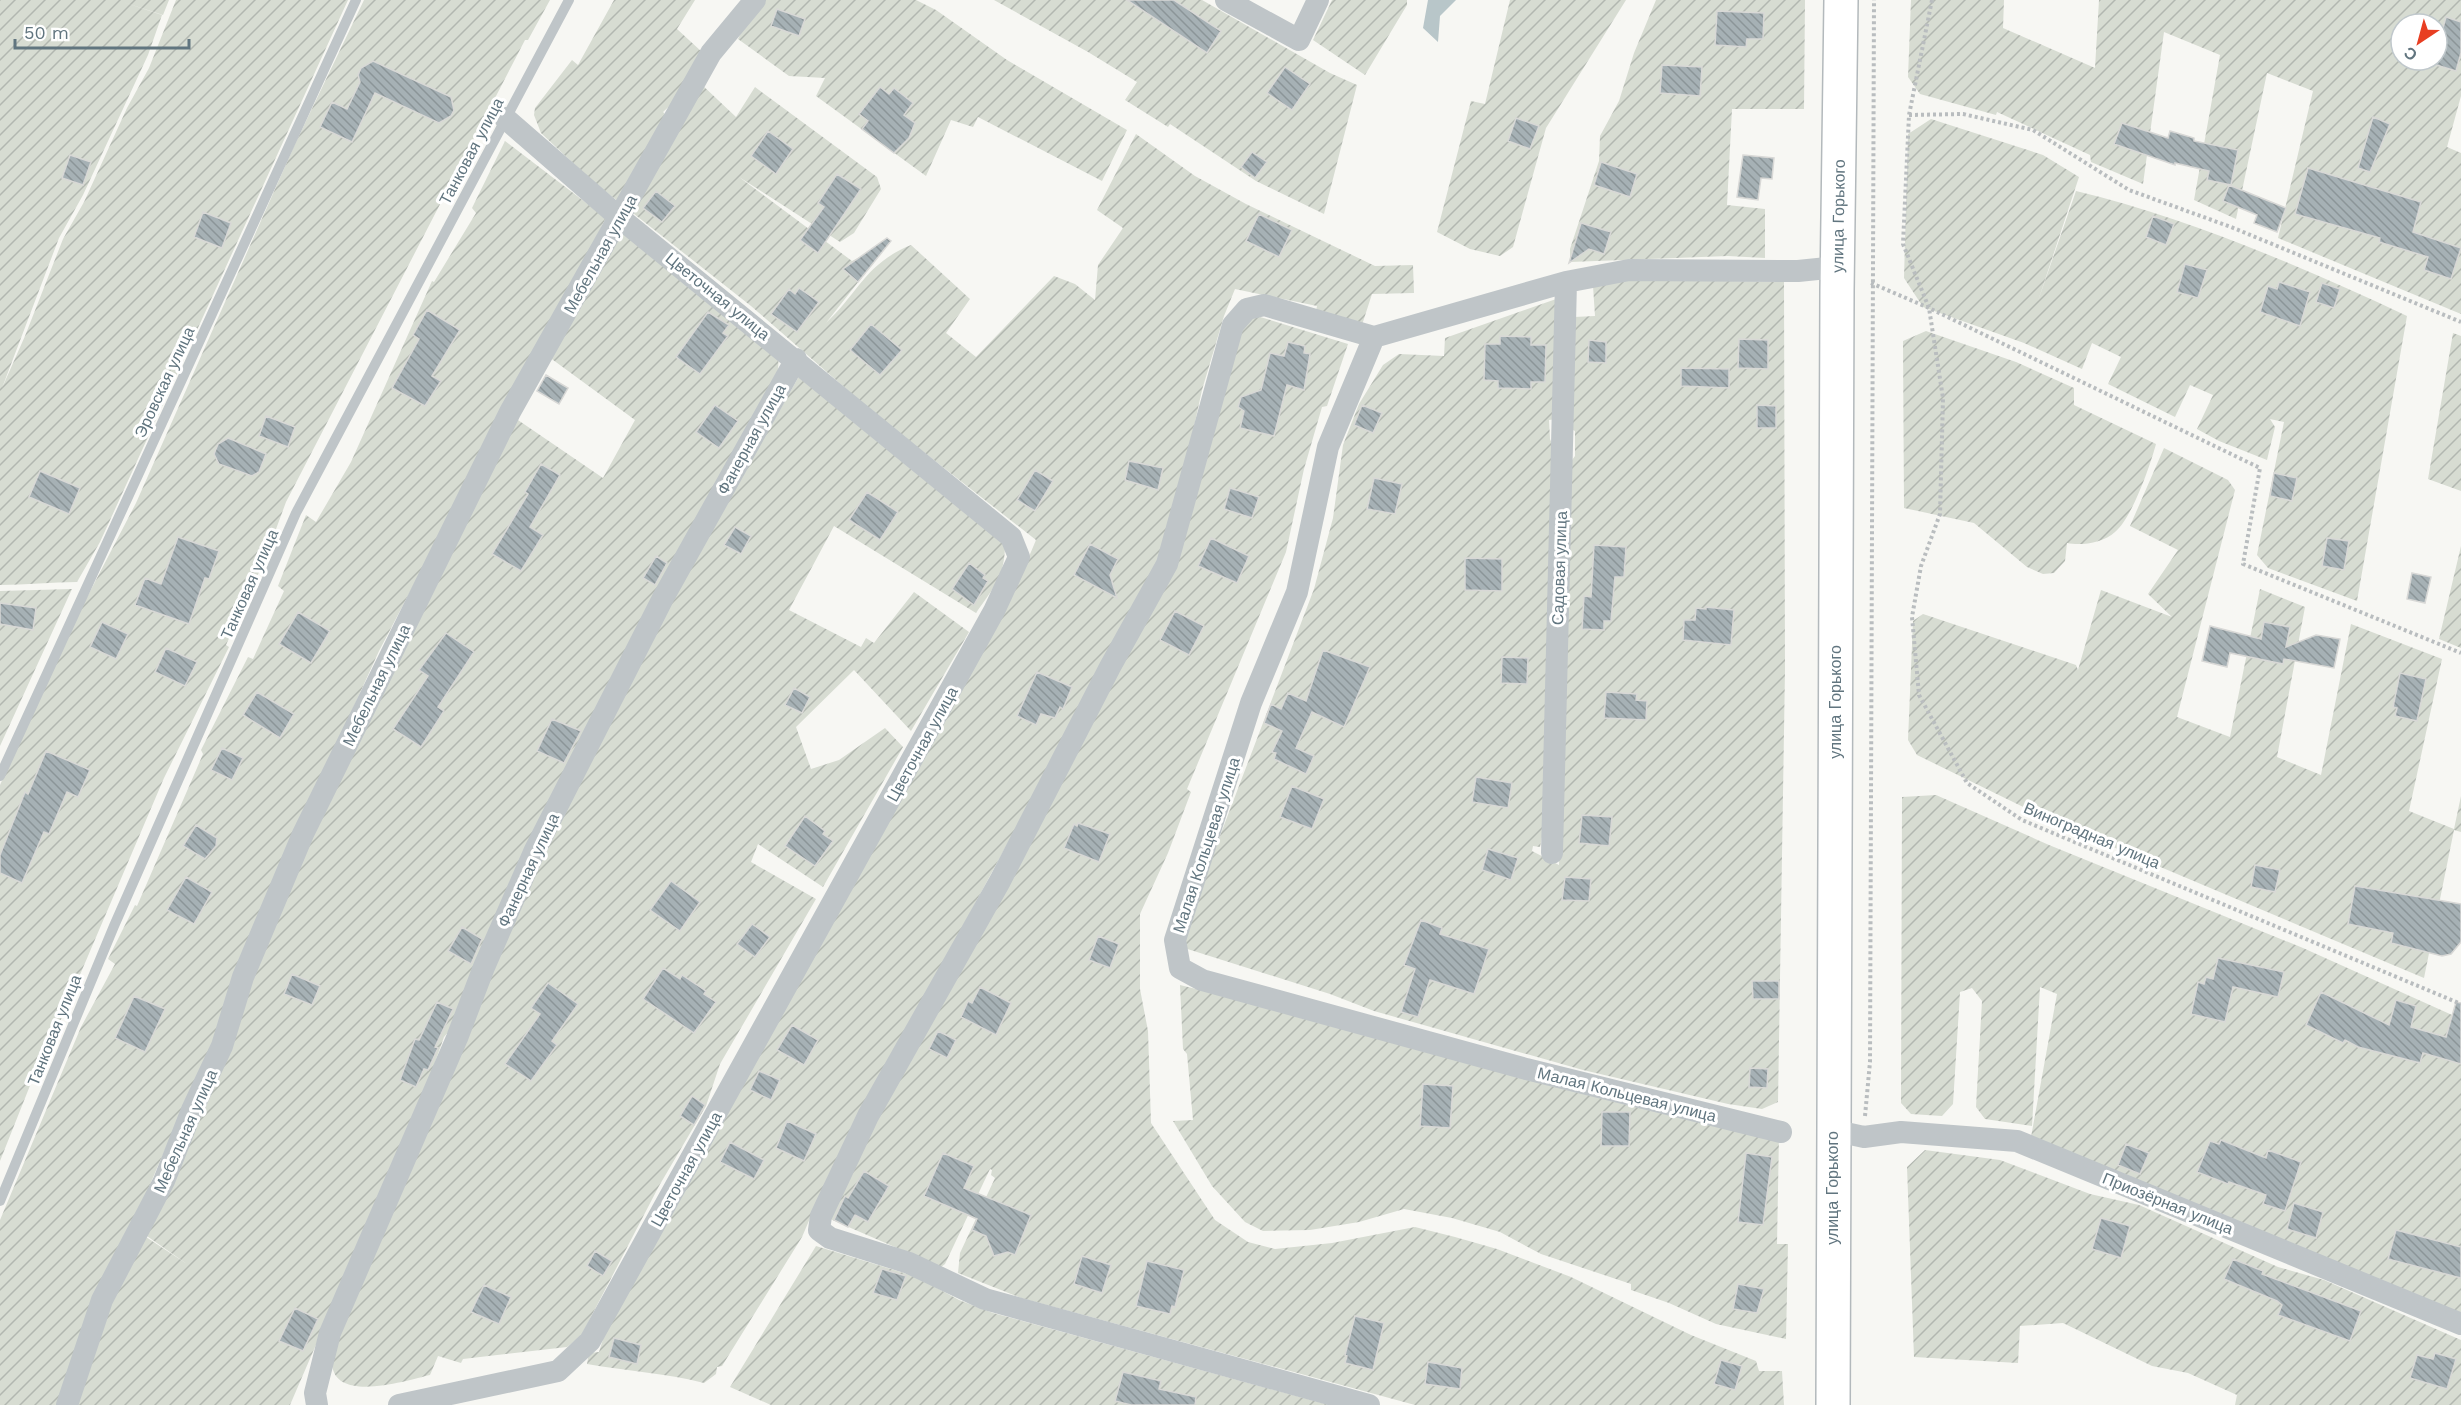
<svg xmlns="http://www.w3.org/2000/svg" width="2461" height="1405" font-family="'Work Sans',sans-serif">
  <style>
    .garden { fill: url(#garden-furrows); fill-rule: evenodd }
    .water { fill: #b8c6c9 }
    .building { fill: url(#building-back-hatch); stroke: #d8d8d6; stroke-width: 1.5 }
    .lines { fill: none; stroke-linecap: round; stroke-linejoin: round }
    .primary-casing { stroke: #b3b9bc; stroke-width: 36 }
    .path { stroke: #b9bdbf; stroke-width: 4; stroke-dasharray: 3 3; stroke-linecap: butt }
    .service { stroke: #bfc5c8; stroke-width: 10 }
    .minor { stroke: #bfc5c8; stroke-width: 22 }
    .primary { stroke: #fff; stroke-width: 33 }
    .labels { text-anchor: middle; stroke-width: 6; stroke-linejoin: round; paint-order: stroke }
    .street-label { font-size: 16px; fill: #61757f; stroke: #fff }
  </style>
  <defs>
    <pattern id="garden-furrows" width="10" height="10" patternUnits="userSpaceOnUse" patternTransform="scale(1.5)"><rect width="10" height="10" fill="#d7dcd2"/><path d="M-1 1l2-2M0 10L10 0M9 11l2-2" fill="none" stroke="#b2b7b0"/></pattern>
    <pattern id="building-back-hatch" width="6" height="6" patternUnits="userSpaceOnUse" patternTransform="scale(1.5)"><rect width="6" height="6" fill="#a6b1b5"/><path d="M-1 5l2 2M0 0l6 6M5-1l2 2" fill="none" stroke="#8b9598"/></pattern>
  </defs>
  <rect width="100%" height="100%" fill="#f7f7f3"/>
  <path class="garden" d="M0 0H169L163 15 123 2 162 15 148 55 83 195 59 238 2 388 25 336 63 239 84 202 127 108 149 68 176 0H348L100 542 77 582C52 582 26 585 0 585Z
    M364 0H550L528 40H525L286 502 265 559 226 645 229 647 164 778 38 1073H35L0 1161V785L84 603 136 503 295 144Z
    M614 0H695L677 29 715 64 663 112 674 123 700 83 736 117 755 87 877 177 881 189 854 233 840 242 739 177 852 261 860 257 874 262 826 323C859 292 865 264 911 245L970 299 946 333 976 357 1054 276 1075 284 1095 300 1098 265 1123 228 1097 210 1136 134 1195 176 1246 204 1375 266 1413 265 1414 293 1372 294 1361 328 1316 311 1317 306 1235 289 1224 316 1202 390 1168 546 829 1174 802 1237 722 1366 717 1367 716 1374 704 1383C665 1373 627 1371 587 1364L589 1353 599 1352 604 1336 1020 578 1036 540 875 414 751 306 591 180 541 133 534 115 535 108 572 60 578 65Z
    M764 0H916L936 10 1007 60 1127 130 1102 181 978 117 973 127 951 120 926 176 816 96 825 78 789 76 738 39 751 12Z
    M994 0H1202L1330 73 1357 85 1324 214 1256 181 1170 124 1168 127 1125 100 1137 82 1088 52Z
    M1332 0H1407V5L1365 75 1313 40Z
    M1510 0H1626L1546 128 1513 247 1500 256 1470 249 1437 232 1471 101 1485 104Z
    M1656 0H1805L1804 109H1732L1727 205 1765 209V258L1728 256 1570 262V249L1599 161 1600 136 1619 101 1634 53Z
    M1911 0H2004L2003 28 2095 68 2099 0H2461V96L2447 147 2461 153V314L2278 238 2313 91 2267 73 2236 219 2194 200 2220 55 2164 32 2143 184 2091 162 2090 155 1997 112 1996 115 1920 94 1908 77ZM2401 24H2437V60H2401Z
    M1931 119 2043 155 2079 177 2038 301 2076 191C2186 217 2305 268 2407 316L2357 601 2268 568 2257 555 2284 422 2270 419 2275 427 2267 460 2219 441 2197 429 2213 395 2190 385 2175 417 2108 384 2121 357 2092 343 2082 369 2024 343 1923 307 1904 278 1908 134Z
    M505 141 606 218 379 651 349 717 217 1036 160 1161 57 1405H0V1220L81 1027 115 964 108 959 135 905 137 906 197 768 203 754 201 750 248 657 253 659 284 591 278 586 306 515 316 522 351 462 432 281 434 282 476 213 472 208Z
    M624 231 779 352 778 370 450 1030 444 1037 422 1099 290 1405H74L110 1304 143 1235 187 1264 144 1234 273 917 515 418 603 478 635 420 549 357Z
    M1629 279 1784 282 1785 670 1778 1102 1762 1109 1728 1104 1583 1070 1374 1011 1330 994 1178 946 1314 589 1333 518 1343 445 1359 404 1383 365 1399 354 1444 356 1445 338 1559 298 1556 419 1549 420 1550 439 1556 454 1543 832 1540 847 1533 846 1532 851 1559 865 1567 467 1575 456V431L1569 428 1574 317 1595 316 1593 286Z
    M1257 316 1348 344 1327 406 1322 407 1304 469 1286 552 1187 789 1191 792 1168 853 1140 914V989L1148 1031 1151 1123 1215 1220 1248 1242 1275 1249 1332 1243 1415 1227 1455 1237 1497 1249 1571 1277 1691 1335 1756 1361 1759 1371H1782L1784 1405H1415L1021 1298 958 1273 960 1253 995 1178 991 1175 992 1170 990 1169 945 1264 941 1267 830 1219 874 1124 1123 662 1234 344 1250 318Z
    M1926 331 2016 362 2074 388V405L2156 444C2150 466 2132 518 2115 532 2103 543 2081 546 2067 543L2065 561 2054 573 2043 574 2027 567 1974 523 1904 508 1903 341Z
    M2453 333 2461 336V491L2428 479Z
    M805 377 1005 544C1005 576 994 587 976 613L834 526 789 610 861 647 866 638 874 643 914 592 969 632 911 731 854 670 796 727 811 769 839 760 885 728 903 747 823 887 758 844 751 862 816 899 720 1064 706 1106 659 1186 581 1336 567 1347 463 1359 461 1363 438 1356 430 1375C408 1380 335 1404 332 1364 332 1358 334 1350 336 1345L511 918 667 608 798 378Z
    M2164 448 2228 480 2235 490 2177 717 2230 737 2260 589 2305 607 2277 757 2321 775 2351 624 2442 659 2409 811 2454 829 2461 796V832L2454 830 2424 978 2056 823 1917 755 1908 740 1913 621 1923 614 2076 665 2078 670 2101 590 2172 617 2148 594 2178 550 2130 526Z
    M2461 546V648L2439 639Z
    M72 589 0 746V591Z
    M1936 795 2049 845 2303 948 2461 1019V1314L2031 1137 2057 994 2040 987 2032 1126 1985 1119 1976 1107 1982 1001 1972 988 1960 992 1953 1104 1942 1116 1911 1114 1901 1103 1902 797Z
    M1180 985 1779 1134 1777 1244H1788L1786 1339 1716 1324 1669 1303 1631 1290V1284L1541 1254 1500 1232 1452 1218 1404 1209 1359 1222 1310 1230 1263 1231 1245 1222 1212 1186 1173 1121 1193 1120 1187 1054 1183 1049Z
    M1925 1150 2000 1160 2090 1194 2139 1205 2278 1267 2324 1280 2461 1340V1405H2235L2237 1395 2188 1373 2152 1366 2063 1323 2020 1326 2018 1363 1914 1357 1907 1167Z
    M816 1246 917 1277 959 1300 993 1313 1329 1405H771L730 1387Z"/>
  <path class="water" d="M1428 0H1456L1440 16 1438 42 1423 28Z"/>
  <path class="building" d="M1127 0H1174L1221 31 1207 53Z
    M777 9 805 19 799 36 771 26Z
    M1717 11 1764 13 1763 39H1747L1746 47 1715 45Z
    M2446 17 2461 22V53L2456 71 2433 64 2434 60H2437V49Z
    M373 61 451 97 454 110 451 116 439 123 375 93 352 142 320 127 332 102 347 109 360 82 358 75 361 68Z
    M1662 65 1702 67 1700 96 1660 93Z
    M1285 67 1310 84 1292 110 1267 93Z
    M880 87 889 94 894 88 913 103 904 115 915 123 909 138 894 153 862 129 868 121 859 114Z
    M2373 117 2390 124 2370 172 2358 168Z
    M1516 118 1539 126 1530 149 1508 141Z
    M2122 123 2168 138 2170 131 2194 138V141L2238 150 2231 185 2207 180 2209 171 2175 163V165L2114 144Z
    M768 131 793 149 776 174 751 156Z
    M1252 152 1267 162 1255 178 1241 167Z
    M70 155 91 162 83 185 62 178Z
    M1743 155 1774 158 1772 179 1761 178 1758 200 1737 197Z
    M1601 162 1637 174 1630 197 1594 185Z
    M2308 168 2421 202 2413 232 2461 248 2451 279 2424 270 2428 257 2379 242 2380 238 2295 214Z
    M837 174 861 189 818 253 800 240 824 207 818 203Z
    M2229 185 2286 208 2277 232 2254 223 2257 215 2223 201Z
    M656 191 675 206 662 222 643 208Z
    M203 212 231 223 222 248 194 237Z
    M1259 214 1292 230 1279 257 1246 241Z
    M2153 216 2174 224 2166 245 2146 237Z
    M1581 223 1611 232 1604 254 1589 249 1569 263Z
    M887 238 891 241 858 282 843 269Z
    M2185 264 2207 270 2198 298 2177 292Z
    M2279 282 2310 292 2300 326 2260 312 2268 286 2277 289Z
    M2322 283 2340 289 2334 308 2316 302Z
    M799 288 819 302 797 332 771 314 789 289 795 294Z
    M427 310 460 330 432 376 441 381 425 406 392 388 419 339 413 335Z
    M708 312 729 325 723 333 728 336 700 374 676 357Z
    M871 324 902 350 880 375 850 350Z
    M1500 336 1531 337V345H1546L1545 382H1531V389L1498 388V381L1484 380 1485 344H1500Z
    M1739 339 1768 340V369L1738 368Z
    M1589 340 1606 342V363L1588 362Z
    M1288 342 1305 346 1304 353 1310 354 1304 390 1287 385 1274 436 1240 428 1244 411 1238 407 1241 397 1261 390 1270 353 1284 356Z
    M1681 368 1729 369V388L1681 386Z
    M546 375 568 388 559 404 537 391Z
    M715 405 738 421 719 448 696 432Z
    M1362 405 1382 413 1373 433 1354 425Z
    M1757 405 1776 406V428H1757Z
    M266 416 295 427 288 447 259 436Z
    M228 438 266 454 259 472 252 476 219 464 214 454 218 444Z
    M1129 461 1163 468 1158 490 1125 480Z
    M541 464 560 475 530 527 543 535 521 571 492 554 528 494 525 492Z
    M1035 470 1053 481 1035 511 1017 500Z
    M40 471 80 488 69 514 29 497Z
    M2274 473 2297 478 2292 501 2270 496Z
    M1374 478 1402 484 1395 514 1367 509Z
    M1230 488 1259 497 1252 518 1224 509Z
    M867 492 898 512 880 540 849 520Z
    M735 527 751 536 741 554 724 545Z
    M178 537 219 551 209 579 205 578 189 624 135 605 145 578 161 584Z
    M1211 538 1249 556 1237 583 1198 566Z
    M2327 538 2349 541 2344 570 2322 566Z
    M1090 544 1118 559 1110 575 1117 598 1074 575Z
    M1594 545 1626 547 1624 577H1615L1611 621H1604V630L1582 629 1584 596 1591 597Z
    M656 556 667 563 655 585 643 578Z
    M1465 558 1502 559V591L1465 590Z
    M969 563 985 575 983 578 988 581 974 605 952 589Z
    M2412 573 2431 577 2425 603 2407 599Z
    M0 603 36 608 33 630 0 624Z
    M1706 607 1734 610 1731 645 1683 640 1684 620H1695L1696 608 1706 609Z
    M1175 611 1204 626 1189 655 1160 640Z
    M298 612 330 631 311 663 279 644Z
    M102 622 128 634 116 659 90 647Z
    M2264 622 2290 627 2286 647 2316 635 2340 639 2334 668 2284 659 2283 664 2230 653 2227 667 2202 661 2210 626 2261 639Z
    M446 633 474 652 438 707 444 711 421 747 393 729 428 676 419 670Z
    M166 648 197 662 185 686 155 672Z
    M1323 650 1370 667 1344 727 1312 712 1296 748 1314 756 1306 774 1274 759 1276 753 1272 752 1282 731 1264 723 1271 704 1281 709 1288 693 1306 701Z
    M1502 657 1528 658 1527 684 1501 683Z
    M1037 672 1072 687 1063 709 1060 707 1055 718 1041 714 1036 725 1017 716Z
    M2400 673 2426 679 2417 721 2395 716 2397 708 2393 707Z
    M794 688 810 697 802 713 785 705Z
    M257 692 294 714 280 738 243 715Z
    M1606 692 1637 694 1636 700 1647 701 1646 720 1604 718Z
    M552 719 581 731 564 763 537 751Z
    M222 748 243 758 232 780 211 770Z
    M46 751 90 770 78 797 67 792 49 834 44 832 22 883 0 873V855L25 792 28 794Z
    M1476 777 1512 783 1508 808 1472 802Z
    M1292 786 1324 799 1312 829 1280 817Z
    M1582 815 1612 817 1609 846 1579 843Z
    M805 816 825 831 823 834 833 841 815 866 785 846Z
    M1078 823 1110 834 1099 862 1064 848 1074 824 1077 826Z
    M196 825 217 838 216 846 205 859 183 846Z
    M1488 849 1518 858 1511 880 1482 870Z
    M2255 865 2280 870 2275 892 2251 887Z
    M186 877 212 892 194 924 167 910Z
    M1565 877 1591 879 1589 901 1562 900Z
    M671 881 700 902 680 931 650 910Z
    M2355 886 2461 904V942L2451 954 2442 956 2391 943 2393 933 2348 924Z
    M1421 920 1442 928 1440 934 1489 949 1474 994 1430 980 1418 1017 1401 1012 1415 969 1404 965Z
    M752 924 770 937 755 957 737 944Z
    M462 927 482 939 471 964 448 951Z
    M1098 936 1119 944 1110 968 1089 960Z
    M2218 958 2284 972 2278 997 2233 987 2225 1022 2191 1014 2198 982 2204 984 2206 977 2213 979Z
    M663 968 680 979 682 975 706 991 704 994 716 1002 694 1033 643 999Z
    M292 974 320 986 312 1005 284 994Z
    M1752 981H1779V999H1753Z
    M548 983 578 1004 552 1041 557 1045 531 1081 505 1064 540 1014 531 1008Z
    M980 987 1011 1003 996 1035 961 1017 968 1001 972 1003Z
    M2321 992 2389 1025 2396 1000 2416 1006 2411 1027 2446 1037 2456 1002 2461 1003V1064L2423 1053 2420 1063 2358 1047 2345 1040 2343 1043 2306 1025Z
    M134 996 165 1009 145 1052 115 1038Z
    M437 1002 453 1009 435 1047 438 1048 428 1070 424 1069 416 1087 400 1080 415 1039 419 1040Z
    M792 1025 818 1040 804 1065 777 1050Z
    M938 1031 956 1040 947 1058 929 1049Z
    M1750 1068 1768 1069 1767 1088 1749 1087Z
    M759 1071 780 1080 771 1100 750 1090Z
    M1423 1084 1453 1086 1450 1128 1420 1126Z
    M692 1096 705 1105 694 1125 680 1116Z
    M1602 1112H1630L1629 1146H1601Z
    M787 1121 816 1134 804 1161 776 1148Z
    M2221 1140 2266 1158 2268 1150 2301 1162 2285 1211 2263 1204 2266 1195 2229 1182 2228 1184 2197 1172 2210 1141 2219 1144Z
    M730 1142 764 1160 754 1179 720 1162Z
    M2126 1144 2149 1153 2140 1174 2118 1165Z
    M943 1153 974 1166 964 1188 1031 1215 1015 1255 1008 1252 994 1256 986 1236 972 1230 977 1219 924 1196Z
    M1746 1153 1772 1157 1763 1225 1738 1222Z
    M864 1171 889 1186 868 1222 855 1215 848 1227 834 1220 845 1196 848 1198Z
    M2294 1203 2323 1212 2316 1238 2287 1229Z
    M2101 1218 2130 1226 2121 1258 2092 1249Z
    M2396 1230 2461 1247V1278L2388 1259Z
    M595 1251 612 1261 603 1276 587 1266Z
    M1082 1256 1111 1265 1102 1293 1074 1284Z
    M2233 1259 2263 1271 2262 1274 2361 1311 2350 1341 2278 1315 2282 1305 2277 1301 2224 1279Z
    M1147 1261 1184 1270 1175 1307 1172 1306 1170 1314 1136 1306Z
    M882 1269 906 1276 897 1300 873 1293Z
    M1738 1284 1764 1289 1757 1313 1733 1309Z
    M484 1285 511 1297 499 1324 471 1312Z
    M295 1308 318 1319 303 1351 279 1341Z
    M1355 1316 1384 1323 1373 1370 1345 1363 1347 1356 1345 1355Z
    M614 1338 641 1345 637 1364 609 1357Z
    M2435 1353 2456 1359 2447 1389 2410 1378 2417 1355 2433 1359Z
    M1721 1360 1742 1366 1735 1390 1714 1384Z
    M1428 1362 1462 1368 1460 1389 1425 1384Z
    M1123 1372 1161 1381 1159 1389 1196 1397 1195 1405H1131L1115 1401Z"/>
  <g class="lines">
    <g class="primary-casing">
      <path id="primary" d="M1833 1405 1837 291 1841 0"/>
    </g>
    <path class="path" d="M1932 0 1909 115 1903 244 1929 308 1943 398 1940 514 1921 566 1912 617 1919 695 1967 783 2022 820 2461 1004
      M1909 115 1963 114 2033 130 2129 190 2231 227 2461 322
      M1871 283 1929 308 2260 468 2243 564 2461 653
      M1865 1116 1870 1062 1874 0"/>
    <path class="service" d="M0 776 356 0
      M0 1201 114 926 296 513 569 0"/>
    <path class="minor" d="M1226 0 1299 40 1318 0
      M1374 337 1328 447 1297 592 1251 703 1175 940 1180 968 1202 980 1526 1069 1781 1132
      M1552 853 1566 282
      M1832 1130 1864 1137 1901 1132 2017 1141 2461 1324
      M67 1405 102 1300 164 1181 192 1110 222 1046 243 977 303 834 510 412 711 53 755 0
      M317 1405 315 1393 330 1333 457 1038 484 967 535 850 663 598 796 359
      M399 1405 558 1371 590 1341 994 611 1019 557 1011 537 620 218 505 118
      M1369 1405 985 1299 909 1263 830 1238 819 1230 821 1216 868 1116 1000 881 1110 667 1167 564 1233 325 1247 309 1264 305 1374 337 1566 282 1629 270 1798 271 1837 267"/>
    <use href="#primary" class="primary"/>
  </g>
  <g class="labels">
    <g class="street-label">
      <text transform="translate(471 151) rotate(-62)" y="6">Танковая улица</text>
      <text transform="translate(1838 216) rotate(-89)" y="6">улица Горького</text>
      <text transform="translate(600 254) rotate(-61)" y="6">Мебельная улица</text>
      <text transform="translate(718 296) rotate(39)" y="6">Цветочная улица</text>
      <text transform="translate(164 382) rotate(-65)" y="6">Эровская улица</text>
      <text transform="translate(751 439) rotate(-61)" y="6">Фанерная улица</text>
      <text transform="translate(1559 568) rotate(-88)" y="6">Садовая улица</text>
      <text transform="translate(249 584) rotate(-66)" y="6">Танковая улица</text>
      <text transform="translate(376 685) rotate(-64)" y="6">Мебельная улица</text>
      <text transform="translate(1835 702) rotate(-90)" y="6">улица Горького</text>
      <text transform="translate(922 744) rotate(-61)" y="6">Цветочная улица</text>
      <text transform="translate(2092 835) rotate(23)" y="6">Виноградная улица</text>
      <text transform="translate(1206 845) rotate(-72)" y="6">Малая Кольцевая улица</text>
      <text transform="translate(528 870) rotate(-65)" y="6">Фанерная улица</text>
      <text transform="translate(54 1030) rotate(-68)" y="6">Танковая улица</text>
      <text transform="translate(1627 1094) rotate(14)" y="6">Малая Кольцевая улица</text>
      <text transform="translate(185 1131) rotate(-66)" y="6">Мебельная улица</text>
      <text transform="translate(686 1169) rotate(-61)" y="6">Цветочная улица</text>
      <text transform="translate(1832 1188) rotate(-90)" y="6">улица Горького</text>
      <text transform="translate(2168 1203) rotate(22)" y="6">Приозёрная улица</text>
    </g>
  </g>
  <g transform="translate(2419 42) rotate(216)"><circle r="28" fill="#ffffff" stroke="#c0c8cc" stroke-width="1.5"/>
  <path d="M0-4.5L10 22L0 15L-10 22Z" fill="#e83e22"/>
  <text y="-9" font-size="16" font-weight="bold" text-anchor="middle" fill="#61757f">С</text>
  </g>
  <path d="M15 39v9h174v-9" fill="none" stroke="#61757f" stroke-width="3"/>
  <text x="24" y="39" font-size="18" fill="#61757f" stroke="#ffffff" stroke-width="4.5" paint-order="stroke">50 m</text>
</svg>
